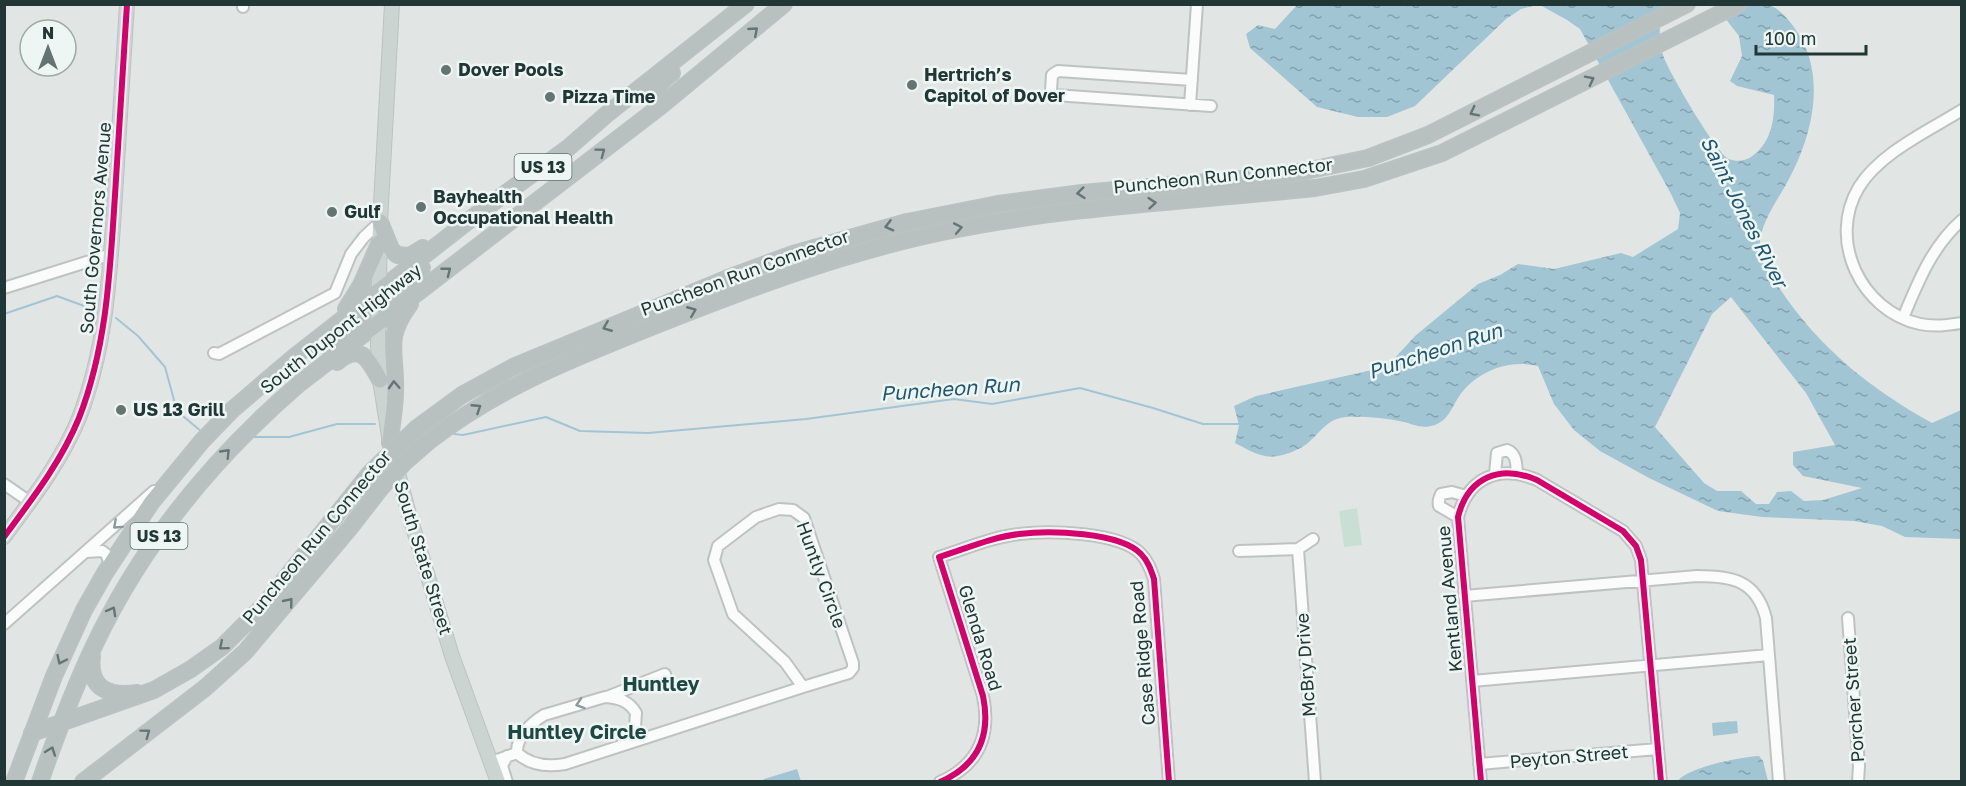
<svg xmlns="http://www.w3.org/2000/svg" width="1966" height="786" font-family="'Golos Text',sans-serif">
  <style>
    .green { fill: #cadfd4 }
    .water { fill: url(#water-ripples); fill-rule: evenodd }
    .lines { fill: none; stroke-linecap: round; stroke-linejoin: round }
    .stream { stroke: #a2c5d4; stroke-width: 2 }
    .minor-casing { stroke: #bec3c2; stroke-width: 14 }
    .major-casing { stroke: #bbc3c2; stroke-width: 16 }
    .highway-casing { stroke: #bbc3c2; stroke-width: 18 }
    .minor { stroke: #fafbfb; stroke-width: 10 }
    .major { stroke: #ccd4d2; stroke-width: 14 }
    .highway { stroke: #b9c0c0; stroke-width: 15 }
    .highway-bridge-casing { stroke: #bbc3c2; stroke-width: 18; stroke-linecap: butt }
    .highway-bridge { stroke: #b9c0c0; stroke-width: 15 }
    .cycleway-casing { stroke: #eef6f3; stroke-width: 10 }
    .cycleway { stroke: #d6006c; stroke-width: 6 }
    .oneway { stroke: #657574 }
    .oneway2 { stroke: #8d9998 }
    .poi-dot { fill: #647473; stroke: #eef6f3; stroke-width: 2 }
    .labels { text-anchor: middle; stroke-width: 5; stroke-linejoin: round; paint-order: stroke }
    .shield { fill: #eef6f3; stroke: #5e706e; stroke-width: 1.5 }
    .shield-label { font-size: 16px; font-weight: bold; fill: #203735 }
    .poi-label { font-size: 18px; font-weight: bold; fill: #203735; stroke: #eef6f3; text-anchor: start }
    .street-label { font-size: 18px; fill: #203735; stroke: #eef6f3 }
    .water-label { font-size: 20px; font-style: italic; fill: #1e5570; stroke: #eef6f3 }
    .neighbourhood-label { font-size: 20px; font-weight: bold; fill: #1d4844; stroke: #eef6f3 }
  </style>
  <defs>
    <pattern id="water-ripples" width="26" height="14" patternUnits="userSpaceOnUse" patternTransform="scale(1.5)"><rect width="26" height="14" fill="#a2c5d4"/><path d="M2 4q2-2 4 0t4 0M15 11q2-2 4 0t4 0" fill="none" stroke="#84a1ad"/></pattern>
  </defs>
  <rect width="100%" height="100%" fill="#e1e6e5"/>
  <path class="green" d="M1357 508 1362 545 1344 547 1339 511Z"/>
  <path class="water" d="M1298 4H1537V5L1521 9 1506 19 1415 106 1387 117H1358L1317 107 1250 48 1246 34 1258 25 1275 29Z
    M1540 5H1664C1659 19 1658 40 1663 55 1667 69 1717 155 1729 159 1736 162 1745 161 1751 157 1772 143 1775 118 1774 95L1737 86 1730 81 1742 56 1739 36 1721 13 1722 5C1736 5 1754 1 1768 5 1781 7 1796 29 1802 40 1825 83 1811 138 1789 179 1776 204 1757 225 1760 254 1761 266 1773 280 1780 289 1819 348 1871 389 1932 423L1961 410V539L1905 537 1882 526 1854 521 1762 517 1718 511 1649 478 1600 451 1574 430 1554 404 1538 366C1508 359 1475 372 1458 398 1451 409 1448 420 1435 425 1420 430 1413 423 1399 421 1387 418 1351 415 1340 418 1327 421 1320 432 1311 440 1302 450 1278 459 1265 456 1254 454 1245 448 1235 443L1239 425 1234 406 1256 396 1372 370 1394 359 1415 336 1478 284 1500 275 1518 264 1554 269 1621 253 1633 257 1678 229 1680 213 1671 194 1580 29 1567 20ZM1731 297 1806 393 1835 445 1793 452V465L1803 476 1862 488 1823 500 1804 501 1791 491 1777 492 1769 504H1756L1741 491H1717L1704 483 1655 427 1712 314Z
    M1737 721 1738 733 1713 736 1712 723Z
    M1759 756 1763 761 1768 781H1678C1688 767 1741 757 1759 756Z
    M797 769 801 781 763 780 764 779Z"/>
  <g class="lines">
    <path class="stream" d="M4 314 57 296 95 310
      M116 318 138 336 165 367 177 411 202 432
      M454 434 463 435 546 417 580 431 648 433 806 419 954 399 992 404 1080 388 1153 408 1203 424H1241
      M251 437H289L337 424H375"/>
    <g class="minor-casing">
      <path id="minor" d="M243 7V4
        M1192 80 1058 71 1052 75 1051 91 1055 95 1211 106
        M1190 105 1197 4
        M1962 110C1928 131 1880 153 1859 187 1827 240 1861 311 1920 324 1935 327 1948 325 1962 323
        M4 288 112 254
        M1903 318C1918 282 1932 246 1962 220
        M214 353 219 354 335 293 351 254 364 237 380 222
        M1495 474 1497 453 1507 450C1517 454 1516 464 1517 473
        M4 484 30 502
        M779 509 793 510 804 518 853 663V668L849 673 803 687 785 662 733 614 714 560 718 546 756 517Z
        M1458 517 1439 506C1438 501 1439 499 1441 494L1452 492 1466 496
        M1298 549 1315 782
        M1239 551 1298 549 1313 539
        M86 552 102 551 106 554 109 561 107 567
        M1464 596 1697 576C1732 576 1756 580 1766 618L1779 782
        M1848 618 1859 766 1858 782
        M4 624 154 491
        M1472 681 1769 655
        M607 697 665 674
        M517 753C530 765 548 767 565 764L803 687
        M517 753C516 737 531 723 544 715L605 697C619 698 629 701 636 713L635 727 622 744
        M507 756 502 766 507 782
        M491 762 517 753
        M1479 764 1658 749
        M940 782C979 765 991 735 983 696L939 557C965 549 992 537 1019 534 1049 530 1120 532 1141 554 1148 561 1151 570 1154 579L1169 782
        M1481 782 1458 517C1468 477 1500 464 1537 480L1623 531 1636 546 1641 560 1661 782"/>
    </g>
    <g class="major-casing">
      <path id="major" d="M392 4 380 222 378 345 380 380 390 443 409 514 452 656 498 782
        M4 537C32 499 61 462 79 418 107 346 110 271 115 195 119 132 123 68 127 4"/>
    </g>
    <g class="highway-casing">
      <path id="highway" d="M662 105C653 90 659 82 672 73
        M380 222 391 249 397 255 410 256 423 248
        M346 309 361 285 380 242
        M386 312 399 291 422 268
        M331 350 358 320 371 302
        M337 362C361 342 369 360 380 380
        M417 428 462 395 515 366 728 278 793 254 907 222 998 204 1082 193 1274 176 1310 170 1368 158 1428 135 1687 4
        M429 441C498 388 569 360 649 328 747 289 844 252 947 231 1069 206 1193 201 1315 188L1364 179 1442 153 1739 4
        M390 443C391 426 395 409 395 392 397 353 383 340 410 304
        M92 656C88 688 108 697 137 693
        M32 733 154 690 191 669 222 647 265 604 370 473
        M14 782 54 676 84 610 105 573 151 503 202 441 232 410 294 357 476 215 568 148 607 114 746 4
        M40 782C56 736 73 690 94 646 142 544 215 456 300 383L662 105 784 4
        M83 782 205 688 245 652 349 529 380 489"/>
    </g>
    <use href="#minor" class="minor"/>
    <use href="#major" class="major"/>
    <use href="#highway" class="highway"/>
    <g class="highway-bridge-casing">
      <path id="highway-bridge" d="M370 473 417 428
        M380 489 405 462 429 441"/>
    </g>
    <use href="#highway-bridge" class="highway-bridge"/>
    <g class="cycleway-casing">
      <path id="cycleway" d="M4 537C32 499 61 462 79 418 107 346 110 271 115 195 119 132 123 68 127 4
        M940 782C979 765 991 735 983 696L939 557C965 549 992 537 1019 534 1049 530 1120 532 1141 554 1148 561 1151 570 1154 579L1169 782
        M1481 782 1458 517C1468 477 1500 464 1537 480L1623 531 1636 546 1641 560 1661 782"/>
    </g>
    <use href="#cycleway" class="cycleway"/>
  </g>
  <defs><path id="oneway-chevron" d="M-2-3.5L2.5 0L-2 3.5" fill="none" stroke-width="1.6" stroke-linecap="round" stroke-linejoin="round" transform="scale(1.5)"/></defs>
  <g class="oneway">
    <use href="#oneway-chevron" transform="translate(754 31) rotate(-41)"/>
    <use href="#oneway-chevron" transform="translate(1590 80) rotate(-27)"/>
    <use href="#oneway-chevron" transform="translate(1474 112) rotate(153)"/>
    <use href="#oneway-chevron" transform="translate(601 152) rotate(-37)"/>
    <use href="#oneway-chevron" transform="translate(1081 193) rotate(174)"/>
    <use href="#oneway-chevron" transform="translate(1152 203) rotate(-5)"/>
    <use href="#oneway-chevron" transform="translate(889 226) rotate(166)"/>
    <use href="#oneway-chevron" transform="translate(958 228) rotate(-11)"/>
    <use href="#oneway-chevron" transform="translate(447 271) rotate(-38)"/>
    <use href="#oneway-chevron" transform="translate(692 311) rotate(-22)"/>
    <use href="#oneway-chevron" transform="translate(607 327) rotate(158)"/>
    <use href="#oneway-chevron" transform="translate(394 385) rotate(-93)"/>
    <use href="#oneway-chevron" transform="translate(477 408) rotate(-33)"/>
    <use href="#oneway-chevron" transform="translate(226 453) rotate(-46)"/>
    <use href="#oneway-chevron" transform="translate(289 602) rotate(-51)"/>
    <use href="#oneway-chevron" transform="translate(112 611) rotate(-61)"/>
    <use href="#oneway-chevron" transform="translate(223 646) rotate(140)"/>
    <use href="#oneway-chevron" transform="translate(61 660) rotate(115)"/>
    <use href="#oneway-chevron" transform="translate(146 733) rotate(-37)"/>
    <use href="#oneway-chevron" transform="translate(51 751) rotate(-70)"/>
  </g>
  <g class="oneway2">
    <use href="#oneway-chevron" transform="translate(117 525) rotate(138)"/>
    <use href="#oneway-chevron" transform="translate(580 704) rotate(162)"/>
  </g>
  <g class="poi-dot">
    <circle cx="446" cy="70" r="6"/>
    <circle cx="912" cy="85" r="6"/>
    <circle cx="550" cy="97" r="6"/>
    <circle cx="421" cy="207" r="6"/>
    <circle cx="332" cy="212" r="6"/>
    <circle cx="121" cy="410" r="6"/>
  </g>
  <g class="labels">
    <g class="shield">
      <rect x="514.5" y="154" width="57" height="26" rx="4.5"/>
      <rect x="130.5" y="523" width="57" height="26" rx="4.5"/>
    </g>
    <g class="shield-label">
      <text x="543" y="173">US 13</text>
      <text x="159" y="542">US 13</text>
    </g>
    <g class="poi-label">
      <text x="458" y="76">Dover Pools</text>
      <text x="924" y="81">Hertrich’s<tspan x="924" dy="21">Capitol of Dover</tspan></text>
      <text x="562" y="103">Pizza Time</text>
      <text x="433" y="203">Bayhealth<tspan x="433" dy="21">Occupational Health</tspan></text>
      <text x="344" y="218">Gulf</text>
      <text x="133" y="416">US 13 Grill</text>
    </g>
    <g class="street-label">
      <text transform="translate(1223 176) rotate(-6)" y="6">Puncheon Run Connector</text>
      <text transform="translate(96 228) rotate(-85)" y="6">South Governors Avenue</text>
      <text transform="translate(745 273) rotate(-20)" y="6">Puncheon Run Connector</text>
      <text transform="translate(341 329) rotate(-38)" y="6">South Dupont Highway</text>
      <text transform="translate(317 537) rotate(-50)" y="6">Puncheon Run Connector</text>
      <text transform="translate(423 558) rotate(73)" y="6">South State Street</text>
      <text transform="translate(821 575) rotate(70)" y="6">Huntly Circle</text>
      <text transform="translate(1450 599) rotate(-95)" y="6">Kentland Avenue</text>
      <text transform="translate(980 638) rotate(73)" y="6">Glenda Road</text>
      <text transform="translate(1143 653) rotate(-95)" y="6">Case Ridge Road</text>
      <text transform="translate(1306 665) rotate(-94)" y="6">McBry Drive</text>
      <text transform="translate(1854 700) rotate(-94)" y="6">Porcher Street</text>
      <text transform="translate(1569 757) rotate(-5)" y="6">Peyton Street</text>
    </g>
    <g class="water-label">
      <text transform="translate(1744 212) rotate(63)" y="7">Saint Jones River</text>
      <text transform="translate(1435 351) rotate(-18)" y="7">Puncheon Run</text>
      <text transform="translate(950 389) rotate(-4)" y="7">Puncheon Run</text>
    </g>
    <g class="neighbourhood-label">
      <text x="661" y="691">Huntley</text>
      <text x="577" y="739">Huntley Circle</text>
    </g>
  </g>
  <rect width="1966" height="786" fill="none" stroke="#203735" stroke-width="12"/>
  <g transform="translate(48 48)"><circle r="28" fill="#eef6f3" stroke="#9caaa7" stroke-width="1.5"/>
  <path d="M0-4.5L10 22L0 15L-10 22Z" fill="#647473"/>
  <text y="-9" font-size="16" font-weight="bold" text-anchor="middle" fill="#203735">N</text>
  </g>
  <path d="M1756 45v9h110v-9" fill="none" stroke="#203735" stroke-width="3"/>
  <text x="1765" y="45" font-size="18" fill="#203735" stroke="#eef6f3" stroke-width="4.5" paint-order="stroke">100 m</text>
</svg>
